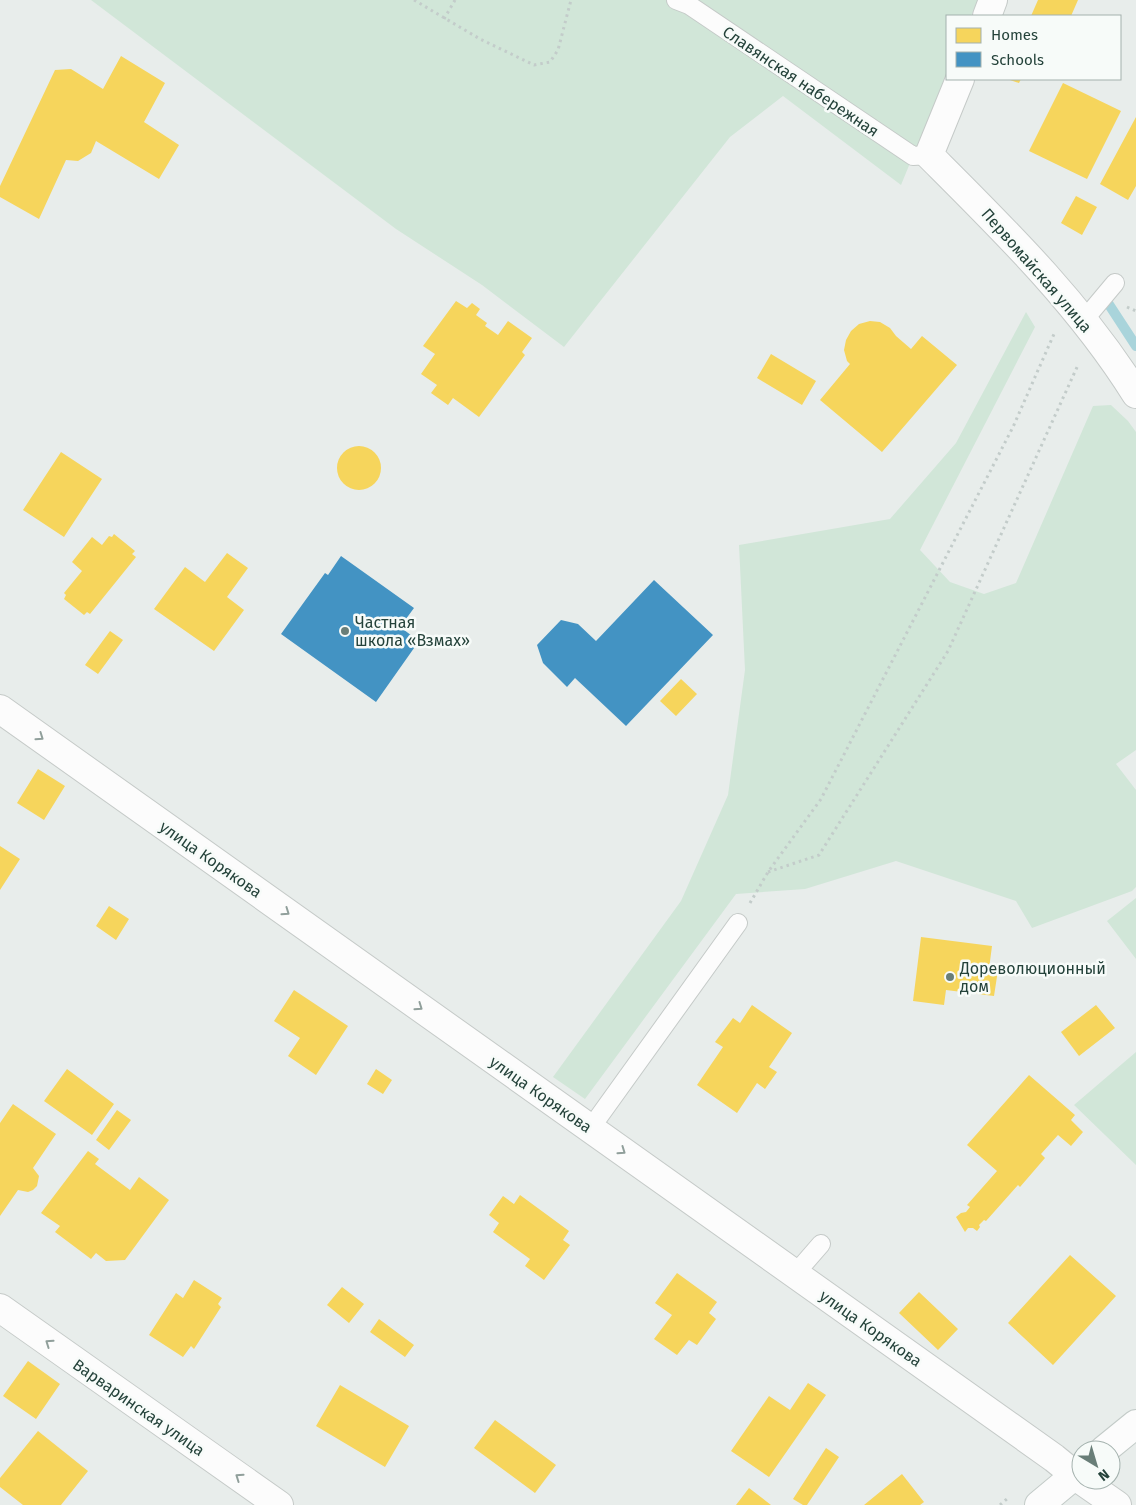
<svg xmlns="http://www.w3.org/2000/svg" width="1136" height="1505" viewBox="0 0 1136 1505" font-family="'Fira Sans',sans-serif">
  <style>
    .green { fill: #d1e6d8 }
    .homes { fill: #f6d55c }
    .schools { fill: #4393c3 }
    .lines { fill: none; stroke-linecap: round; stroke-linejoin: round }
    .stream { stroke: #a9d4db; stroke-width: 10 }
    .lane-casing { stroke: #c5cac8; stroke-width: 20 }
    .street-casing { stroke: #c5cac8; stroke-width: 30 }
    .secondary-casing { stroke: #c3cbc8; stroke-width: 30 }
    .path { stroke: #c3ccca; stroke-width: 3; stroke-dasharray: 2.5 4; stroke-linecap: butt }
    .lane { stroke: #fcfcfc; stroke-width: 18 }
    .street { stroke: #fcfcfc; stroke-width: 28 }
    .secondary { stroke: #fcfcfc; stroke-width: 28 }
    .oneway { stroke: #909f9b }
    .poi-dot { fill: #697e78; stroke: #f7fbf9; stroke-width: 2 }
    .labels { text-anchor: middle; stroke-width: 5; stroke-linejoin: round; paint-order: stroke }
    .street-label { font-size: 16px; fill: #24423a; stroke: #f7fbf9 }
    .poi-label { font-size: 16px; fill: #24423a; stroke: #f7fbf9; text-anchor: start }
  </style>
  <rect width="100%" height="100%" fill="#e8edeb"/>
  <path class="green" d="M91 0H978L971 16H947V73L901 185 783 96 730 137 564 347 482 285 396 229Z
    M1026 312 1035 327 920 550 950 582 984 594 1016 583 1093 406 1111 405 1128 421 1136 432V750L1116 764 1136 790V887L1132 891 1032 928 1016 901 896 861 805 889 736 894 585 1099 553 1077 681 901 728 795 745 670 739 545 890 519 956 443Z
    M1136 898V959L1107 921Z
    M1136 1052V1165L1074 1105Z"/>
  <path class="homes" d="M1038 0H1078L1071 16H1031Z
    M121 56 165 83 144 122 179 145 159 179 96 141 91 153 78 161 66 160 39 219 0 197V186L55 70 71 69 103 89Z
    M1007 79H1021L1019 83Z
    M1063 83 1121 111 1087 179 1029 151Z
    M1136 117V186L1128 200 1100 184Z
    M1076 196 1097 207 1082 235 1061 223Z
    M456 301 467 308 472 303 480 309 476 315 487 323 485 326 498 335 508 321 532 338 522 352 525 355 479 417 453 398 448 405 431 393 437 385 421 374 435 354 423 346Z
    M870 321 880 322 890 328 896 336 911 349 922 336 957 365 882 452 820 400 850 364 847 361 844 350 846 340 851 331 859 324Z
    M771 354 816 381 802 405 757 378Z
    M337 468a22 22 0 1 1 44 0a22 22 0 1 1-44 0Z
    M61 452 102 479 64 537 23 510Z
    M114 534 135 551 132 554 136 557 90 614 87 612 84 615 64 599 66 595 64 593 82 571 72 562 92 537 102 545 109 536 112 537Z
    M227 553 248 568 227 597 244 610 214 651 154 609 185 567 205 582Z
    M110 631 123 640 98 674 85 665Z
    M681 679 697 694 676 716 660 701Z
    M38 769 65 786 44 820 17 803Z
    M0 846 20 859 0 890Z
    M109 906 129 919 116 940 96 926Z
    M921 937 992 946 989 969 998 970 994 996 946 990 944 1005 913 1001Z
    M294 990 348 1026 316 1075 288 1056 300 1038 274 1021Z
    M752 1005 792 1033 769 1067 777 1072 765 1089 757 1083 737 1113 697 1085 723 1047 715 1042 733 1018 740 1023Z
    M1096 1005 1115 1028 1079 1056 1061 1032Z
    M67 1069 114 1104 92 1135 44 1101Z
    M376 1069 392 1080 383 1094 367 1084Z
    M1029 1075 1075 1115 1071 1120 1083 1132 1071 1146 1058 1135 1041 1154 1045 1158 1020 1187 1018 1185 986 1221 984 1220 979 1225 980 1227 977 1231 973 1228H968L965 1232 956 1217 961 1213 966 1212 970 1207 967 1205 997 1171 967 1145Z
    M13 1104 56 1134 33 1168 39 1176 37 1186 33 1190 28 1192 18 1190 0 1216V1123Z
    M117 1110 131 1120 109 1150 96 1140Z
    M88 1151 99 1159 95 1164 130 1190 139 1177 169 1200 125 1260 106 1261 96 1253 91 1259 55 1232 60 1226 41 1213Z
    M520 1195 569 1231 563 1240 570 1245 544 1280 525 1266 530 1259 493 1232 499 1223 489 1215 503 1196 514 1204Z
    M1070 1255 1116 1296 1053 1365 1008 1323Z
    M677 1273 717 1302 709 1313 716 1319 697 1345 689 1340 677 1355 654 1339 672 1315 655 1303Z
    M194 1280 222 1298 218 1304 221 1307 194 1349 191 1346 183 1357 149 1335 176 1293 183 1298Z
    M342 1287 364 1304 349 1323 327 1305Z
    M919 1292 958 1329 938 1350 899 1313Z
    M379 1319 414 1345 405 1357 370 1332Z
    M28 1361 60 1384 36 1419 3 1396Z
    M808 1383 826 1395 769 1477 731 1451 769 1396 790 1410Z
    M340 1385 409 1426 385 1467 316 1426Z
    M495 1420 556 1465 535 1493 474 1448Z
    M38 1431 88 1471 61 1505H23L0 1487V1478Z
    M826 1448 839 1457 807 1505H803L793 1499Z
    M902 1474 924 1502 920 1505H864Z
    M749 1488 771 1505H736Z"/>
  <path class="schools" d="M341 556 414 608 400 627 419 641 376 702 281 634 325 573 328 575Z
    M654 580 713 635 626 726 575 678 567 687 543 663 537 645 561 620 578 624 596 641Z"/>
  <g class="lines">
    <path class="stream" d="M1108 303 1136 346"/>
    <g class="lane-casing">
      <path id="lane" d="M676 0 689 5 913 156 929 155
        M1084 320 1115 283
        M590 1129 738 923
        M795 1274 821 1244"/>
    </g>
    <g class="street-casing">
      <path id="street" d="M987 16 993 0
        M960 79 929 155C1004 230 1079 303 1136 394
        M0 709 1054 1458 1081 1480
        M0 1308 279 1505
        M1081 1480 1117 1505"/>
    </g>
    <g class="secondary-casing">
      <path id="secondary" d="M1104 1450 1136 1424
        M1039 1505 1081 1470"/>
    </g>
    <path class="path" d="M414 0 480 39 534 65 550 62 558 50 571 0
      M444 19 455 0
      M1127 307 1136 311
      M768 872 819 855 948 651 1078 365
      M750 903 768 872 821 799 1013 427 1054 334
      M1000 1505 1008 1498"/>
    <use href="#lane" class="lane"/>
    <use href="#street" class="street"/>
    <use href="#secondary" class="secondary"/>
  </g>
  <defs><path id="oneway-chevron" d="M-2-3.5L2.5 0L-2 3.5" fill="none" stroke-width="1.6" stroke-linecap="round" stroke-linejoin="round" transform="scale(1.25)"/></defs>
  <g class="oneway">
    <use href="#oneway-chevron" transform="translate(40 737) rotate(35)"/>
    <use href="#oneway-chevron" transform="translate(286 912) rotate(35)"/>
    <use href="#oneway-chevron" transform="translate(419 1007) rotate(35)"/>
    <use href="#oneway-chevron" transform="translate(622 1151) rotate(35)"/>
    <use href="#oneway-chevron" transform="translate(49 1343) rotate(-145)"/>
    <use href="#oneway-chevron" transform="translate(239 1477) rotate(-145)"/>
  </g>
  <g class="poi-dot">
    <circle cx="345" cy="631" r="5"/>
    <circle cx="950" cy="977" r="5"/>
  </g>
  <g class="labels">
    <g class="street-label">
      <text transform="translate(801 81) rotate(34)" y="6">Славянская набережная</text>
      <text transform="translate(1037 270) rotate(49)" y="6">Первомайская улица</text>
      <text transform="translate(211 859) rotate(35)" y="6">улица Корякова</text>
      <text transform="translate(541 1094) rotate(35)" y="6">улица Корякова</text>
      <text transform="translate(871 1328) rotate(35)" y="6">улица Корякова</text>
      <text transform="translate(139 1407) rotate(35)" y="6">Варваринская улица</text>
    </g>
    <g class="poi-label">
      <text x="355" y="628">Частная<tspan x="355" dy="18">школа «Взмах»</tspan></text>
      <text x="960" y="974">Дореволюционный<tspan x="960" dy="18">дом</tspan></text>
    </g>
  </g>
  <rect x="946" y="15" width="175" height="65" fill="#f7fbf9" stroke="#a3b1ad"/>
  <rect x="956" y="28" width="25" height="15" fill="#f6d55c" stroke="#a3b1ad"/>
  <text x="991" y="40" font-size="15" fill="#24423a">Homes</text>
  <rect x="956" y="52" width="25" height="15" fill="#4393c3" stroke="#a3b1ad"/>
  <text x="991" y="65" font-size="15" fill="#24423a">Schools</text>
  <g transform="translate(1096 1465) rotate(142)"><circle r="24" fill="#f7fbf9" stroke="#a3b1ad"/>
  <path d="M0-4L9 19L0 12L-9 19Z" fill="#697e78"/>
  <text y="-8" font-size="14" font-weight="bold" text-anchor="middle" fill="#24423a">N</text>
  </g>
</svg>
